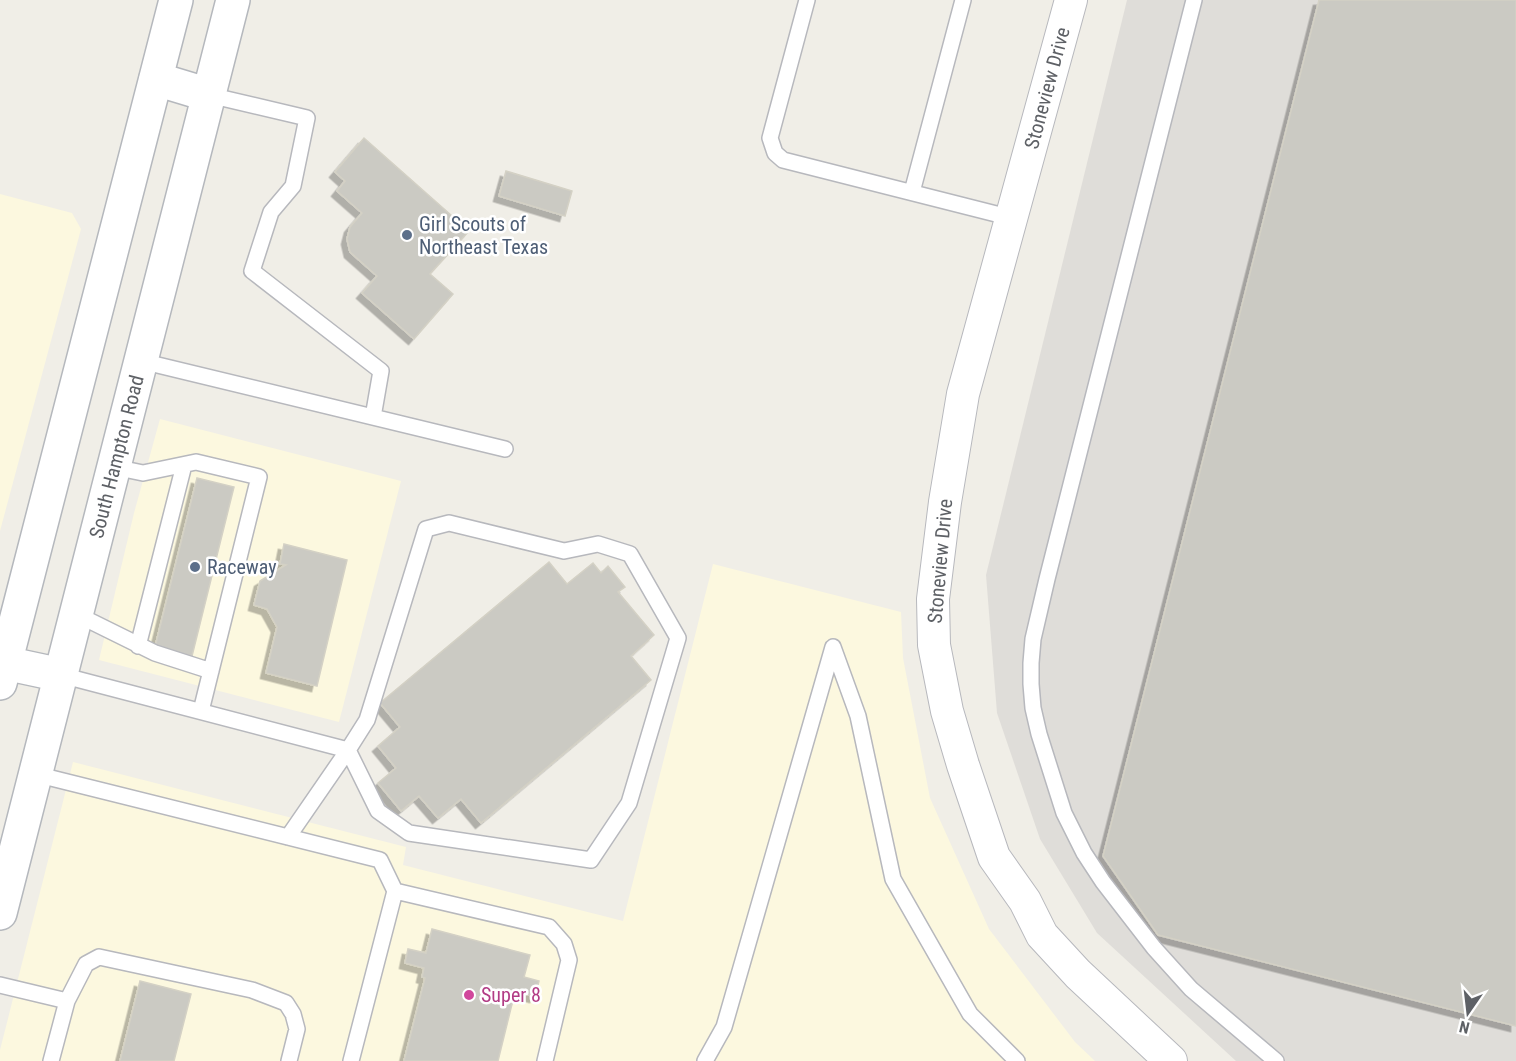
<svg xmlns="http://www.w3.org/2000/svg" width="1516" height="1061" viewBox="0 0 1516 1061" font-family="'Roboto Condensed',sans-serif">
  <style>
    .commercial { fill: #fcf8df }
    .industrial { fill: #dfddd9 }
    .building { fill: #cbcac3; stroke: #d4d1c5; stroke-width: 1.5; filter: url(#shadow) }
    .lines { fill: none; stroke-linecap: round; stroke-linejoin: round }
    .lane-casing { stroke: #b7b8bd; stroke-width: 18 }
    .street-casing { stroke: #b7b8bd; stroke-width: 34 }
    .secondary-casing { stroke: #b5b8bd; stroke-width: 36 }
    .lane { stroke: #fff; stroke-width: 15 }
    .street { stroke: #fff; stroke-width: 32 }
    .secondary { stroke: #fff; stroke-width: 33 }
    .service-dot { fill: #5c6f8a; stroke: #fff; stroke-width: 2 }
    .hotel-dot { fill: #d1479c; stroke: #fff; stroke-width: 2 }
    .labels { text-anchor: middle; stroke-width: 5; stroke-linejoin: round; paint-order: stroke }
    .street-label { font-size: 20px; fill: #5e6166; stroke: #fff }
    .service-label { font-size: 20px; fill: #4e5e75; stroke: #fff; text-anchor: start }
    .hotel-label { font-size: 20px; fill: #b23c85; stroke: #fff; text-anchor: start }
  </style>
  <defs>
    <filter id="shadow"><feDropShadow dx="-5.5" dy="5.5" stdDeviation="0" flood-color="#0004"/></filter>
  </defs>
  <rect width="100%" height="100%" fill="#f0eee7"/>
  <path class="commercial" d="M0 194 72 213 81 229 0 531Z
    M160 419 401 481 339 722 99 660 134 513Z
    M713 564 901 612 903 658 930 798 989 929 1075 1042 1095 1061H0V1050L73 762 406 847 403 865 623 921Z"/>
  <path class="industrial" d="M1127 0H1516V1061H1236L1097 933 1040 839 997 713 986 575Z"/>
  <path class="building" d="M1319 0H1516V1026L1158 935 1103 856Z
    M364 138 469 231 430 274 453 294 414 339 362 293 377 276 350 252 347 239 350 227 362 213 337 191 345 181 335 172Z
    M506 171 572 191 565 216 499 196Z
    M197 478 234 487 192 656 155 647Z
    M284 544 347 560 317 686 266 673 277 627 267 609 254 605 260 581 286 565 280 564Z
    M549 562 567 584 593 563 601 573 608 566 625 587 618 592 654 635 631 656 651 680 481 823 461 799 438 818 419 796 401 811 378 783 396 768 378 746 400 727 380 703Z
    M432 929 530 955 524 977 539 981 535 997 519 992 516 1001 513 1000 498 1061H404L425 978 422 977 424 968 405 963 408 949 426 953Z
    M140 981 191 994 174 1061H120Z"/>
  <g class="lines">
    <g class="lane-casing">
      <path id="lane" d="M807 0 770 138 775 153 783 160 1012 218
        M1194 0 1047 579 1033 639 1031 663V684L1033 708 1039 734 1064 813 1084 853 1103 882 1154 948 1191 989 1276 1061
        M209 95 307 118 293 186 271 212 252 271 381 371 373 417
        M912 192 963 0
        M141 361 505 449
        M114 467 143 473 196 462 259 477 201 711
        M449 523 564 551 598 544 630 554 678 638 629 803 591 860 409 833 378 811 348 750 367 720 426 529Z
        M76 614 155 653 211 671
        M138 646 184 465
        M61 675 348 750 288 837
        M35 774 380 860 395 891 351 1061
        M395 891 549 927 564 944 569 960 545 1061
        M0 985 67 1001 51 1061
        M67 1001 86 964 99 957 252 990 286 1003 293 1014 297 1029 289 1061
        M705 1061 724 1027 833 647 858 716 893 879 970 1014 1017 1061"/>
    </g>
    <g class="street-casing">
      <path id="street" d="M1071 0 963 394 945 502 933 599 934 645 947 711 963 765 994 857 1025 901 1042 935 1078 974 1171 1061"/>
    </g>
    <g class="secondary-casing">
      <g id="secondary">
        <path d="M156 79 209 95"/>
        <path d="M5 663 61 675"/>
        <path d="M0 683 176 0"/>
        <path id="s1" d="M0 913 233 0"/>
      </g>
    </g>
    <use href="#lane" class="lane"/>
    <use href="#street" class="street"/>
    <use href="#secondary" class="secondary"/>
  </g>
  <g class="service-dot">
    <circle cx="407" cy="235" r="6"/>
    <circle cx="195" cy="567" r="6"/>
  </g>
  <circle class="hotel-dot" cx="469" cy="995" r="6"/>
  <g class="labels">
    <g class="street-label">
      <text transform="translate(1047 88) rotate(-75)" y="7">Stoneview Drive</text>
      <text dy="7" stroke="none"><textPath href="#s1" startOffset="471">South Hampton Road</textPath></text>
      <text transform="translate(940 561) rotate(-85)" y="7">Stoneview Drive</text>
    </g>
    <g class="service-label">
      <text x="419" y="231">Girl Scouts of<tspan x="419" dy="23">Northeast Texas</tspan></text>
      <text x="207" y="574">Raceway</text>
    </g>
    <g class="hotel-label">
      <text x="481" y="1002">Super 8</text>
    </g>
  </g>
  <g transform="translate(1468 1013) rotate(194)" stroke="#ffffff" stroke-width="4.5" paint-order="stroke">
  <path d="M0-4.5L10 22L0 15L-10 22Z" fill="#5e6166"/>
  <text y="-9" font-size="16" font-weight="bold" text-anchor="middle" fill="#5e6166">N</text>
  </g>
</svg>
